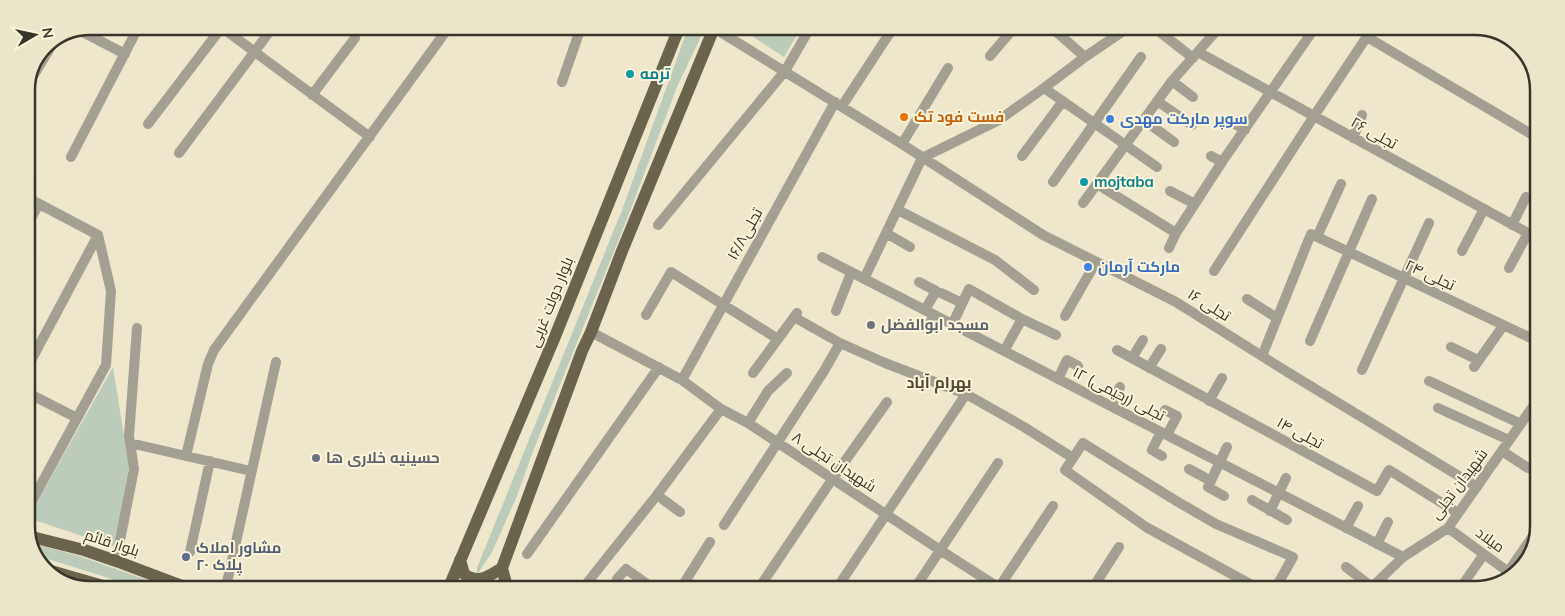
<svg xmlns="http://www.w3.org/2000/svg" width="1565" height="616" viewBox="0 0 1565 616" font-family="Mulish,Cairo,sans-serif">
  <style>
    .green { fill: #bdccba }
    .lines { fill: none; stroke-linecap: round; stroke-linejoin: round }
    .minor { stroke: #a39f92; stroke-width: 10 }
    .major { stroke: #6b644d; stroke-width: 12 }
    .culture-dot { fill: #0f9aa8; stroke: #fbf4d8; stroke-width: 2 }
    .food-dot { fill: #e8710a; stroke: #fbf4d8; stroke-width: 2 }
    .shop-dot { fill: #3f7fe0; stroke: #fbf4d8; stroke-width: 2 }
    .worship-dot { fill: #6b7280; stroke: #fbf4d8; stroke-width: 2 }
    .service-dot { fill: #5c6f8a; stroke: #fbf4d8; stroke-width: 2 }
    .labels { text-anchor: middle; stroke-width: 4; stroke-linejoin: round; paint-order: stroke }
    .culture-label { font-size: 15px; font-weight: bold; fill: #0d838f; stroke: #fbf4d8; text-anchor: start }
    .food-label { font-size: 15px; font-weight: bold; fill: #c56008; stroke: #fbf4d8; text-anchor: start }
    .shop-label { font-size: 15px; font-weight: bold; fill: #366cbe; stroke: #fbf4d8; text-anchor: start }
    .street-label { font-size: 15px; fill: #373429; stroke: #fbf4d8 }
    .worship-label { font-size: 15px; font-weight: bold; fill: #5b616d; stroke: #fbf4d8; text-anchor: start }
    .service-label { font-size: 15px; font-weight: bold; fill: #4e5e75; stroke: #fbf4d8; text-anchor: start }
    .neighbourhood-label { font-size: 16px; font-weight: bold; fill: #4e4830; stroke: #fbf4d8 }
    .rim { fill: none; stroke: #373429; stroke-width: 2.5 }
  </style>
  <rect width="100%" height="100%" fill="#eee7cb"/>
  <path class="green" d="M688 28H705L677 87 627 219 532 454 517 496 492 552 477 575V568L622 210Z
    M739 28H801L784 57Z
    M113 367 129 467 115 547 28 518Z
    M31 543 76 555 167 587 134 586 35 555Z"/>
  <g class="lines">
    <path class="minor" d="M221 27 370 137
      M659 28 677 34
      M714 28 902 144 1043 235 1176 302 1289 373 1477 487
      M935 29V28
      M1053 29 1085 57
      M1156 29 1193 58
      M79 30 125 54
      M1367 37 1538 138
      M1198 52 1314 116 1537 238
      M990 56 1013 29
      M1172 81 1193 97
      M562 82 581 27
      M26 88 55 40
      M1044 88 1157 167
      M312 95 355 38
      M1157 101 1192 125
      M842 106 893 28
      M1144 120 1174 142
      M1230 121 1245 130
      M148 124 222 27
      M1353 138 1362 115
      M902 144 948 68
      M179 153 273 27
      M1022 156 1063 101
      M1211 156 1222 162
      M71 157 139 26
      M922 158 999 120 1044 88 1085 57 1126 29
      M1053 182 1141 57
      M1097 184 1176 233
      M1170 191 1195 204
      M26 197 98 235
      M1083 203 1172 81 1218 29
      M898 210 995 260 1034 290
      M658 225 785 71 810 28
      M1512 225 1526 197
      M26 227 39 204
      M886 233 910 247
      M1317 237 1341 184
      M1169 248 1176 233 1222 162 1314 29
      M1462 251 1484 209
      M822 257 1403 557
      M1509 268 1528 233
      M1214 271 1314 116 1372 29
      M864 279 922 158
      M919 282 936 291 925 310
      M941 293 962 303
      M1247 299 1277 318
      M836 311 851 273
      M646 315 671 272 778 339
      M1065 316 1096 262
      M794 317 840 343 885 363 966 394 1024 427 1073 458
      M952 325 969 289 1022 319 1056 335
      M927 329 934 315
      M591 332 682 380 721 409 748 423 940 550 1001 589
      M1310 341 1372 199
      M1451 347 1478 360
      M1117 350 1377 491 1389 470 1458 513
      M1004 351 1022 319
      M1262 356 1311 234 1537 341
      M1132 358 1143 340
      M1474 367 1503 326
      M1149 368 1161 349
      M26 370 98 235
      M1362 370 1429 223
      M753 373 797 313
      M1058 379 1067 360 1078 366
      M682 380 835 102
      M1429 381 1521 424
      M26 392 77 418
      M1209 401 1222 378
      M1111 406 1120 387
      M1438 408 1509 440
      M1165 410 1177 416 1167 435
      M1527 415 1536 421
      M748 423 768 391 787 373
      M1161 432 1152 450 1162 456
      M130 443 251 471
      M1502 451 1528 468
      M186 456 208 364 214 350 449 27
      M1189 469 1211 481
      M657 495 680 512
      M1224 496 1208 487 1227 447
      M1252 500 1287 520
      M1270 511 1286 478
      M26 512 106 365 111 291 98 235
      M724 525 824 371 840 343
      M1346 528 1358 506
      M1448 528 1514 576
      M1377 544 1388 522
      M190 552 210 461
      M527 554 659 367
      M116 561 134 469 129 436 137 328
      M1346 567 1372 587
      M1508 572 1535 533
      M617 579 626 569 653 588
      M226 587 276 362
      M583 588 657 495 721 409
      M681 588 710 542
      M759 588 833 478 887 402
      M837 588 966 394
      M915 588 998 463
      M998 589 1053 506
      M1092 589 1119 547
      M1259 589 1146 527 1065 470 1083 443 1173 499 1216 524 1293 557 1275 589
      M1370 589 1403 557 1448 528 1536 402
      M1459 590 1484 554"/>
    <path class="major" d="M28 536 84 550 116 561 185 587
      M460 560 464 574C478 585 489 576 502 568
      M44 569 103 586
      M449 587 554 339 679 28
      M507 587 502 568 582 351 591 332 622 251 714 28"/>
  </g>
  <g class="culture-dot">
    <circle cx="630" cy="74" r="5"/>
    <circle cx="1084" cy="182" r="5"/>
  </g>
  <circle class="food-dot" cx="904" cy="117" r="5"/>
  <g class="shop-dot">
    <circle cx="1110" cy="119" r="5"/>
    <circle cx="1088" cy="267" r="5"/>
  </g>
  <g class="worship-dot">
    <circle cx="871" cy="325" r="5"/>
    <circle cx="316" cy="458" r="5"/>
  </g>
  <circle class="service-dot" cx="186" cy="557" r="5"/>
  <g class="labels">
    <g class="culture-label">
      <text x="640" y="79">ترمه</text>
      <text x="1094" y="187">mojtaba</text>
    </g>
    <g class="food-label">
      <text x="914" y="122">فست فود تک</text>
    </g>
    <g class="shop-label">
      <text x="1120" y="124">سوپر مارکت مهدی</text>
      <text x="1098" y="272">مارکت آرمان</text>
    </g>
    <g class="street-label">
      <text transform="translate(1374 133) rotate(29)" y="5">۲۶ تجلی</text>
      <text transform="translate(745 234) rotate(-61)" y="5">تجلی۱۶/۸</text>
      <text transform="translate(1430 275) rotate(25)" y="5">۲۴ تجلی</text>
      <text transform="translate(551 302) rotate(-68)" y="5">بلوار دولت غربی</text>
      <text transform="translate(1209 305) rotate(32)" y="5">۱۶ تجلی</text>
      <text transform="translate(1119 394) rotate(27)" y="5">۱۲ تجلی (رحیمی)</text>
      <text transform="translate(1300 433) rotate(28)" y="5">تجلی ۱۴</text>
      <text transform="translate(834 462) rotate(33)" y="5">شهیدان تجلی ۸</text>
      <text transform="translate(1459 484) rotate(-53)" y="5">شهیدان تجلی</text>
      <text transform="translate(1490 540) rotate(36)" y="5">میلاد</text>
      <text transform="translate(112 543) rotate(18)" y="5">بلوار قائم</text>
    </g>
    <g class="worship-label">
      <text x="881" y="330">مسجد ابوالفضل</text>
      <text x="326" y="463">حسینیه خلاری ها</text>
    </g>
    <g class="service-label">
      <text x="196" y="553">مشاور املاک<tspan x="196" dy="17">پلاک ۲۰</tspan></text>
    </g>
    <g class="neighbourhood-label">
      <text x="939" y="388">بهرام آباد</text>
    </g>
  </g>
  <path d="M0 0H1565V616H0ZM90 35H1475A55 55 0 0 1 1530 90V526A55 55 0 0 1 1475 581H90A55 55 0 0 1 35 526V90A55 55 0 0 1 90 35Z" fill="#ebe5ca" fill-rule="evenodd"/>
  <path class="rim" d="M90 35H1475A55 55 0 0 1 1530 90V526A55 55 0 0 1 1475 581H90A55 55 0 0 1 35 526V90A55 55 0 0 1 90 35Z"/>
  <g transform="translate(35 35) rotate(81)" stroke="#fbf4d8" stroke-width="4" paint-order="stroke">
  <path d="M0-4L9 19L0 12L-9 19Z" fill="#373429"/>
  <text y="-8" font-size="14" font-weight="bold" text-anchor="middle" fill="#373429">N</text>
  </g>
</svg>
